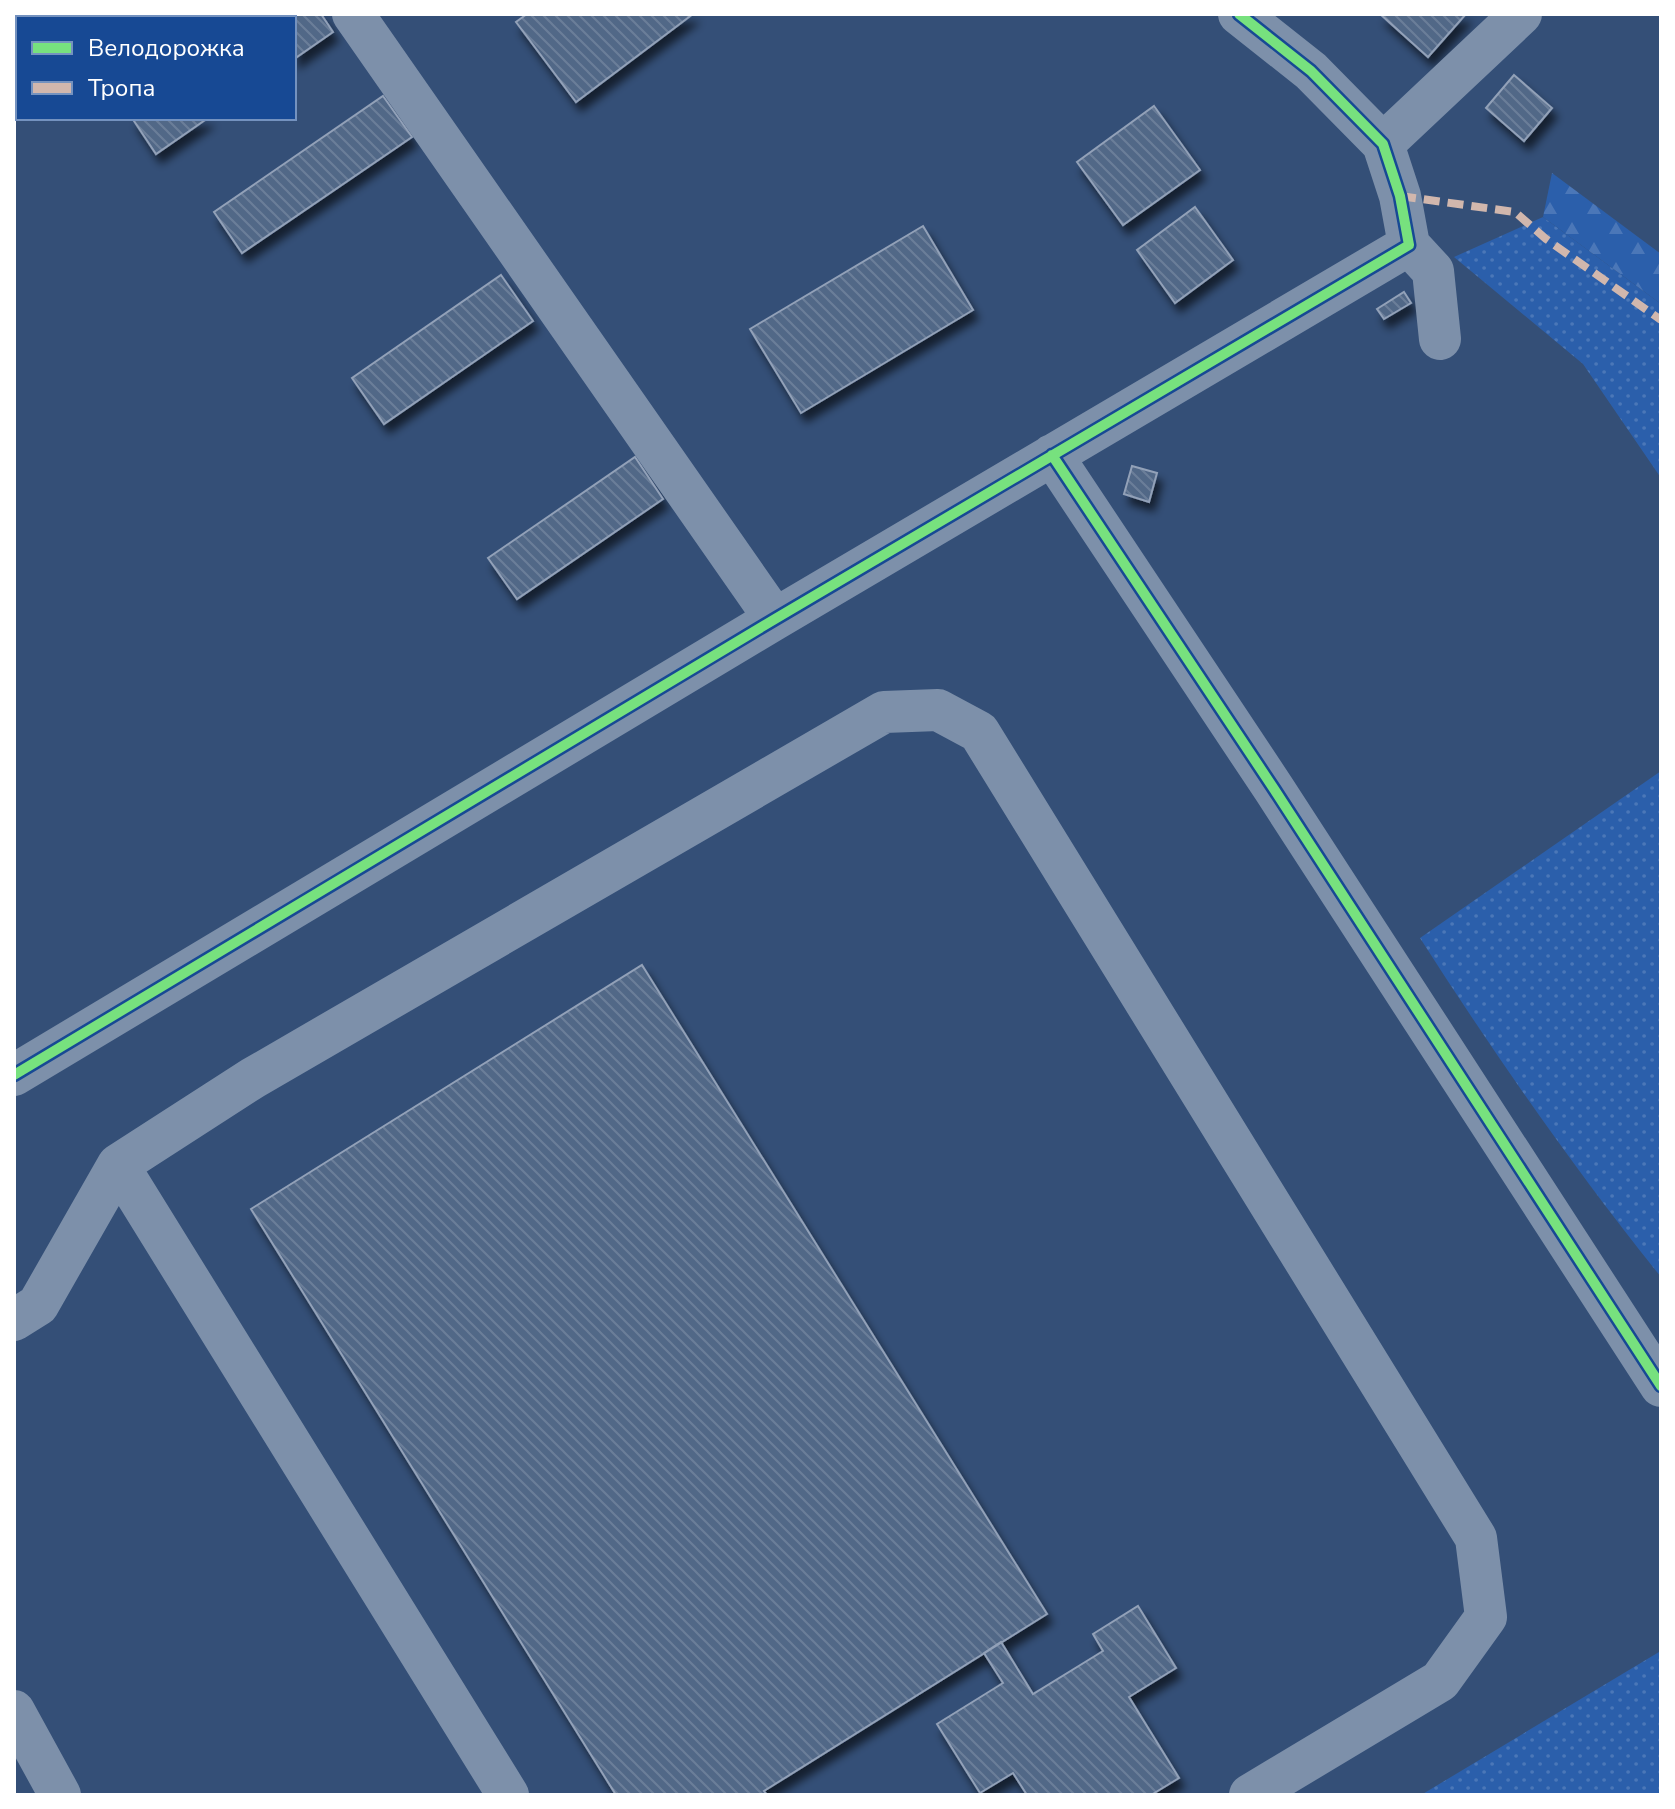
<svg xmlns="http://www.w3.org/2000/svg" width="1675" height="1809" viewBox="0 0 1675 1809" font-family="'Nunito Sans',sans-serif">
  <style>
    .grass { fill: url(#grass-dots) }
    .forest { fill: url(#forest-firs) }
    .building { fill: url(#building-back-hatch); stroke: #92a1b8; stroke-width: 2; filter: url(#shadow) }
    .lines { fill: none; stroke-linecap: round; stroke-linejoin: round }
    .minor { stroke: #7d90aa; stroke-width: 42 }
    .quiet { stroke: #d1b7ad; stroke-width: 8; stroke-dasharray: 16 8; stroke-linecap: butt }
    .cycleway-casing { stroke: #174994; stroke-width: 15 }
    .cycleway { stroke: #77e17e; stroke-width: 10 }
  </style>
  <defs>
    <pattern id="grass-dots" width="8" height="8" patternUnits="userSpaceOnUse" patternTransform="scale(2)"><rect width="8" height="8" fill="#2b5fab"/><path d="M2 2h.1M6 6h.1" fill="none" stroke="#4b77b8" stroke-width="1.8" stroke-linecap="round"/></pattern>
    <pattern id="forest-firs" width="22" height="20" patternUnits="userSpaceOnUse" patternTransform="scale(2)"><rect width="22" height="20" fill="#2b5fab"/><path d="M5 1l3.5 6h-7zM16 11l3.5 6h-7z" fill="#4b77b8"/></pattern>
    <pattern id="building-back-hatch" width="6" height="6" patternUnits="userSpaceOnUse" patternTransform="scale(2)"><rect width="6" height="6" fill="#516787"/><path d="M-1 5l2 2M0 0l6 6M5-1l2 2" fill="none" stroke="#6b7e99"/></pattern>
    <filter id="shadow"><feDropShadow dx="5" dy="9" stdDeviation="4" flood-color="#0009"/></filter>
  </defs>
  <rect width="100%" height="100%" fill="#344f77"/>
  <path class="grass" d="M1543 217 1661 304V478L1583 364 1454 257Z
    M1661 771V1277C1574 1169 1495 1055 1420 938Z
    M1659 1652 1661 1656V1795H1421Z"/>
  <path class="forest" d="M1552 173 1661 254V304L1543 217Z"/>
  <path class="building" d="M62 14H157L151 18H64Z
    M223 14H321L333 32 294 59V18H217Z
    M527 14H693L576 102 516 22Z
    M1380 14H1466L1428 57Z
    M1514 75 1552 108 1524 141 1486 108Z
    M383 96 412 137 242 253 214 212Z
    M1154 106 1200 170 1123 225 1077 162Z
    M132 118H208L156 154Z
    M1195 207 1233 260 1175 303 1137 250Z
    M923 226 973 310 801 413 750 329Z
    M501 275 533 321 384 424 352 378Z
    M1404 292 1411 303 1384 319 1377 309Z
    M635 457 663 499 517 599 488 558Z
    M1132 466 1157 473 1149 502 1124 494Z
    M642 965 1047 1614 764 1791 767 1795H616L251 1209Z
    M1138 1606 1176 1668 1129 1697 1179 1778 1151 1795H1027L1013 1773 980 1793 937 1724 1003 1683 984 1653 1001 1642 1033 1694 1103 1651 1093 1634Z"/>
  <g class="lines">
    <path class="minor" d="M353 14 775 619
      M1239 14 1311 71 1383 144 1400 196 1409 245
      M1383 144 1521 14
      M1409 245 1433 271 1440 339
      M1052 455 1274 789 1661 1386
      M14 1075 775 619 1409 245
      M118 1165 508 1795
      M14 1320 38 1305 118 1165 253 1078 884 712 938 710 979 732 1476 1538 1486 1617 1440 1681 1250 1795
      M14 1711 60 1795"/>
    <path class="quiet" d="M1400 196 1515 212 1546 239 1661 320"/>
    <g class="cycleway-casing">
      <path id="cycleway" d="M1052 455 1274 789 1661 1386
        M14 1075 775 619 1409 245 1400 196 1383 144 1311 71 1239 14"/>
    </g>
    <use href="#cycleway" class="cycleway"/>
  </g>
  <rect width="1675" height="1809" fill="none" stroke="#ffffff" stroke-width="32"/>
  <rect x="16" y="16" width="280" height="104" fill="#174994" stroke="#7492bf" stroke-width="2"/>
  <rect x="32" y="42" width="40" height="12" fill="#77e17e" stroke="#7492bf" stroke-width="2"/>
  <text x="88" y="56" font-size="24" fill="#ffffff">Велодорожка</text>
  <rect x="32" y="82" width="40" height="12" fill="#d1b7ad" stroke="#7492bf" stroke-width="2"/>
  <text x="88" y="96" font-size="24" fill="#ffffff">Тропа</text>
</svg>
